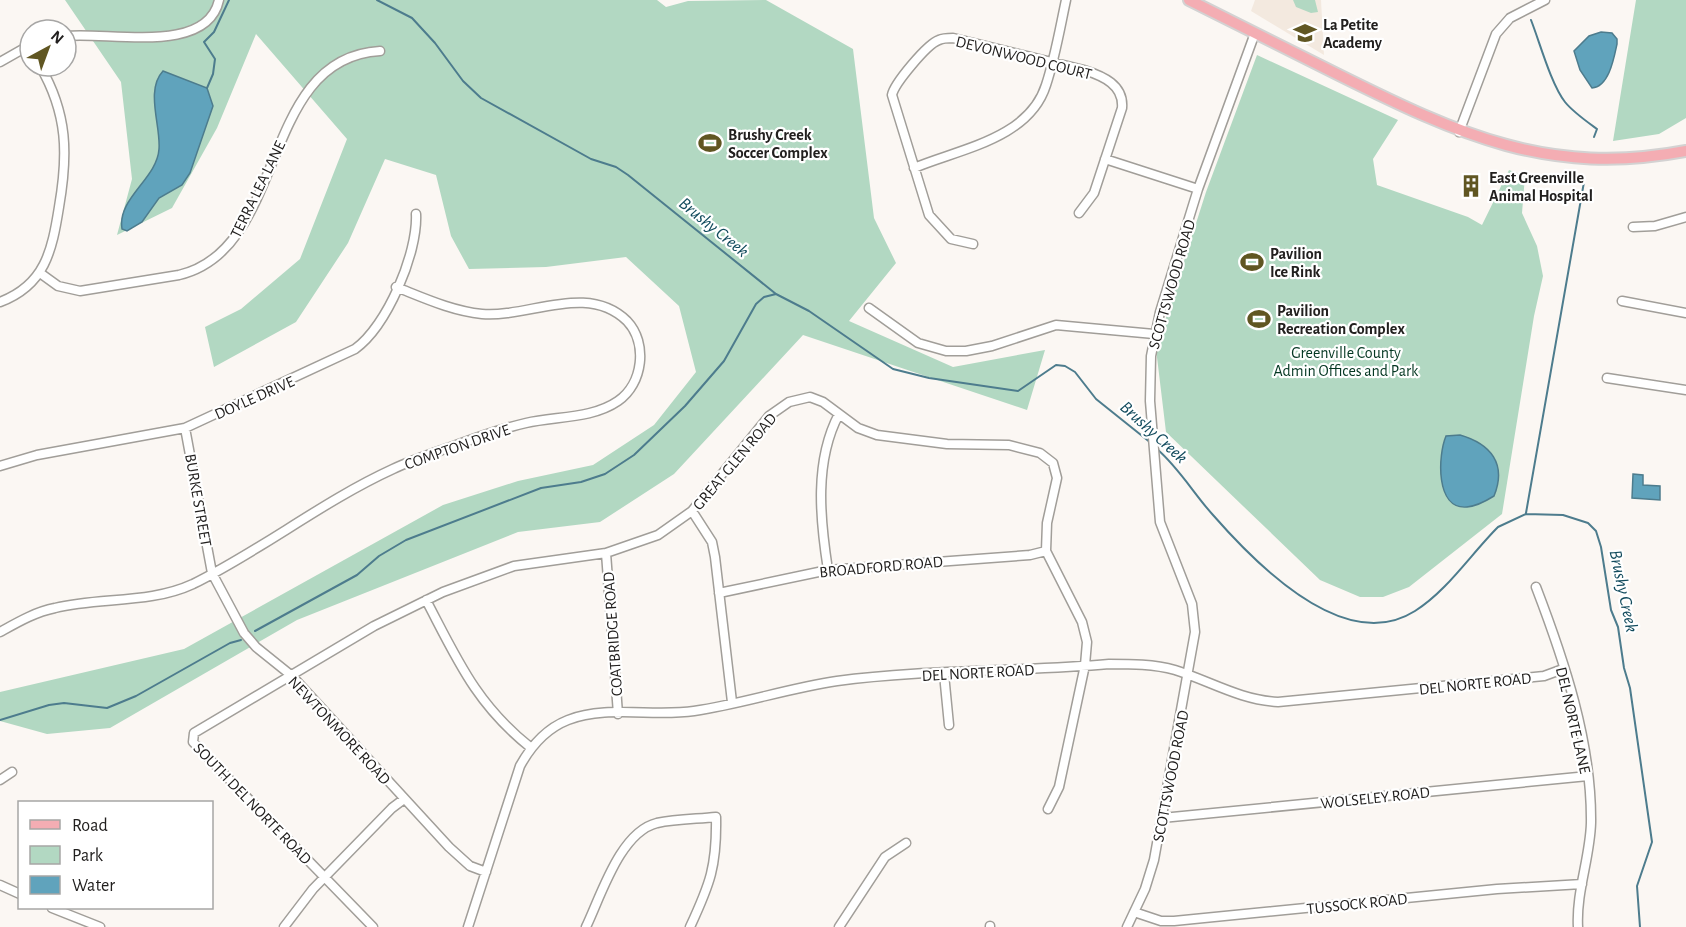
<svg xmlns="http://www.w3.org/2000/svg" width="1686" height="927" viewBox="0 0 1686 927" font-family="'Alegreya Sans',sans-serif">
  <style>
    .built { fill: #f3e9df }
    .green { fill: #b2d8c2 }
    .water { fill: #60a3bc; stroke: #4d7c8d; stroke-width: 1.5 }
    .lines { fill: none; stroke-linecap: round; stroke-linejoin: round }
    .stream { stroke: #4d7c8d; stroke-width: 2 }
    .minor-casing { stroke: #a19e99; stroke-width: 11 }
    .major-casing { stroke: #d3d2d2; stroke-width: 14 }
    .minor { stroke: #fff; stroke-width: 8 }
    .major { stroke: #f4adb3; stroke-width: 10 }
    .labels { text-anchor: middle; stroke-width: 4.5; stroke-linejoin: round; paint-order: stroke }
    .poi-label { font-size: 16px; font-weight: bold; fill: #22201f; stroke: #fff; text-anchor: start }
    .street-label { font-size: 16px; fill: #22201f; stroke: #fff }
    .park-label { font-size: 16px; fill: #043722; stroke: #fff }
    .water-label { font-size: 18px; font-style: italic; fill: #124b5d; stroke: #fff }
  </style>
  <rect width="100%" height="100%" fill="#fbf7f3"/>
  <path class="built" d="M1255 0H1321L1324 55 1251 11Z"/>
  <path class="green" d="M65 0H657L666 7 688 1 766 0 853 49 874 218 896 263 849 321 953 367 1045 350 1027 410 803 335 674 474 600 522 518 532 297 620 110 728 47 734 0 721V692L184 649 443 505 518 481 593 465 654 425 696 372 679 306 626 257 546 267 469 269 451 236 436 175 385 159 348 243 296 322 214 367 205 327 241 309 300 259 347 139 256 34 217 128 172 208 117 235 132 179 121 82Z
    M1293 0H1315L1318 12 1311 13 1296 7Z
    M1636 0H1686V118L1659 134 1613 141Z
    M1257 55 1398 120 1373 159 1377 185 1468 217 1482 225 1509 170 1525 176 1522 213 1537 246 1543 276 1534 316 1502 514 1409 587 1383 597H1360L1320 580 1166 432 1156 349 1206 192Z"/>
  <path class="water" d="M1601 32 1612 33 1617 39V44C1614 58 1609 87 1592 88L1580 70 1574 51 1589 36Z
    M163 71 207 88 213 106 190 173 182 185 159 198 142 222 127 231 122 229C117 198 157 179 159 149 161 126 145 90 163 71Z
    M1460 435C1491 444 1507 464 1494 496 1486 501 1477 506 1467 507 1435 510 1438 455 1446 436Z
    M1633 474 1643 475V485L1660 486V500L1632 498Z"/>
  <g class="lines">
    <path class="stream" d="M377 0 412 18 435 43 463 81 481 98 591 159 616 167 628 175 776 294 809 311 893 369 929 378 1018 391 1056 365 1065 366 1075 372 1096 399 1151 443
      M1531 20C1540 43 1551 84 1565 102 1573 112 1586 121 1597 129L1594 137
      M207 88 213 74 215 59 204 42 214 32 229 0
      M1157 449C1179 468 1194 494 1213 515 1255 563 1344 656 1415 611 1447 591 1471 554 1498 527L1526 514 1563 515 1588 523 1596 531 1601 547 1611 610 1618 627 1624 668 1630 688 1652 842 1637 886 1640 927
      M1526 513 1584 182
      M255 631 357 575 379 556 406 540 541 488 581 482 605 474 634 455 685 406 724 361 756 304 764 297 776 294
      M0 720 49 705 64 703 107 708 136 696 230 643 241 640"/>
    <g class="minor-casing">
      <path id="minor" d="M66 36C106 31 207 56 219 0
        M0 62 30 45
        M1459 132 1496 34 1510 18 1545 0
        M1105 159 1198 189
        M914 168C959 149 1029 139 1046 85 1055 58 1060 28 1066 0
        M1633 227 1655 226 1686 217
        M973 244 951 239 929 215 892 95C894 84 927 44 939 40 943 38 948 38 953 38L1084 70C1103 76 1124 85 1122 108L1094 193 1079 213
        M40 273 58 286 80 291 179 275C289 249 258 58 380 51
        M1622 301 1686 313
        M0 302C45 285 52 251 59 207 68 155 68 114 40 66
        M869 308 918 343 946 351H966L992 346 1056 325 1154 334
        M1607 378 1686 390
        M185 428 212 573 244 633 256 647 292 676 449 847 470 866 486 872
        M0 466 37 455 185 428 355 349C387 326 418 253 416 214
        M692 511 712 542 715 557 732 702
        M606 553 618 714
        M828 570C820 519 814 461 839 414
        M1536 587C1564 660 1592 743 1591 823 1590 858 1576 892 1578 927
        M719 593 828 570 1030 555 1046 551
        M426 600C457 659 476 704 530 747
        M0 632C18 622 35 612 55 608 100 597 150 604 193 584 262 550 323 501 393 469 414 459 437 452 459 444 481 436 503 428 526 423 556 416 592 419 618 401 643 384 648 343 627 321 587 282 529 318 482 314 452 311 424 298 396 287
        M944 674 949 725
        M0 780 12 772
        M1162 818 1588 776
        M0 885 20 894
        M52 908 100 927
        M1134 912 1161 921H1174L1497 889 1582 884
        M284 927 313 889 392 808 404 799
        M373 927 193 742 194 733 374 626 443 592 514 566 606 553 658 535 692 511 769 416 789 402 810 397 823 402 858 428 877 435 947 444 1009 445 1040 453 1053 463 1057 478 1047 523 1046 551 1082 622 1087 642 1085 665 1059 787 1048 809
        M468 927 520 766C531 746 545 729 568 720 606 705 654 717 694 711 742 704 789 688 837 681 925 669 1020 672 1109 664 1131 664 1154 664 1175 670 1210 681 1240 700 1278 702L1544 676 1563 669
        M586 927C601 896 620 832 657 823 676 819 697 819 716 817 717 866 710 884 690 927
        M839 927 885 857 906 843
        M990 927V926
        M1127 927 1145 889 1154 860 1195 632 1192 604 1160 522 1150 401 1151 356 1160 312 1198 189 1255 33"/>
    </g>
    <g class="major-casing">
      <path id="major" d="M1189 0C1239 25 1289 50 1339 75 1458 134 1549 177 1686 151"/>
    </g>
    <use href="#minor" class="minor"/>
    <use href="#major" class="major"/>
  </g>
  <defs>
    <g id="school-bare" transform="scale(1.8)"><path d="M0-5L7-2L0 1L-7-2ZM-4 1L0 2.5L4 1V4Q0 6-4 4Z" fill="#605622" stroke="#fff" stroke-width="2.5" paint-order="stroke"/></g>
    <g id="stadium-bare" transform="scale(1.8)"><path d="M0-5a6.5 5 0 1 0 0 10a6.5 5 0 1 0 0-10ZM-3.5-1.8h7v3.6h-7Z" fill="#605622" stroke="#fff" stroke-width="2.5" paint-order="stroke"/></g>
    <g id="building-bare" transform="scale(1.8)"><path d="M-4-6H4V6H1V3H-1V6H-4ZM-2.5-4.3h1.7v1.8h-1.7ZM.8-4.3h1.7v1.8H.8ZM-2.5-1h1.7V.8h-1.7ZM.8-1h1.7V.8H.8Z" fill="#605622" stroke="#fff" stroke-width="2.5" paint-order="stroke"/></g>
  </defs>
  <g fill-rule="evenodd">
    <use href="#school-bare" x="1305" y="33"/>
    <use href="#stadium-bare" x="710" y="143"/>
    <use href="#building-bare" x="1471" y="186"/>
    <use href="#stadium-bare" x="1252" y="262"/>
    <use href="#stadium-bare" x="1259" y="319"/>
  </g>
  <g class="labels">
    <g class="poi-label">
      <text x="1323" y="30">La Petite<tspan x="1323" dy="18">Academy</tspan></text>
      <text x="728" y="140">Brushy Creek<tspan x="728" dy="18">Soccer Complex</tspan></text>
      <text x="1489" y="183">East Greenville<tspan x="1489" dy="18">Animal Hospital</tspan></text>
      <text x="1270" y="259">Pavilion<tspan x="1270" dy="18">Ice Rink</tspan></text>
      <text x="1277" y="316">Pavilion<tspan x="1277" dy="18">Recreation Complex</tspan></text>
    </g>
    <g class="street-label">
      <text transform="translate(1024 57) rotate(14)" y="6">DEVONWOOD COURT</text>
      <text transform="translate(257 189) rotate(-64)" y="6">TERRA LEA LANE</text>
      <text transform="translate(1171 284) rotate(-74)" y="6">SCOTTSWOOD ROAD</text>
      <text transform="translate(254 397) rotate(-24)" y="6">DOYLE DRIVE</text>
      <text transform="translate(457 446) rotate(-19)" y="6">COMPTON DRIVE</text>
      <text transform="translate(734 461) rotate(-50)" y="6">GREAT GLEN ROAD</text>
      <text transform="translate(199 500) rotate(80)" y="6">BURKE STREET</text>
      <text transform="translate(881 566) rotate(-5)" y="6">BROADFORD ROAD</text>
      <text transform="translate(612 634) rotate(-94)" y="6">COATBRIDGE ROAD</text>
      <text transform="translate(978 672) rotate(-3)" y="6">DEL NORTE ROAD</text>
      <text transform="translate(1475 683) rotate(-6)" y="6">DEL NORTE ROAD</text>
      <text transform="translate(1574 720) rotate(77)" y="6">DEL NORTE LANE</text>
      <text transform="translate(340 730) rotate(47)" y="6">NEWTONMORE ROAD</text>
      <text transform="translate(1170 776) rotate(-79)" y="6">SCOTTSWOOD ROAD</text>
      <text transform="translate(1375 797) rotate(-6)" y="6">WOLSELEY ROAD</text>
      <text transform="translate(253 803) rotate(46)" y="6">SOUTH DEL NORTE ROAD</text>
      <text transform="translate(1357 903) rotate(-6)" y="6">TUSSOCK ROAD</text>
    </g>
    <g class="park-label">
      <text x="1346" y="358">Greenville County<tspan x="1346" dy="18">Admin Offices and Park</tspan></text>
    </g>
    <g class="water-label">
      <text transform="translate(714 227) rotate(39)" y="6">Brushy Creek</text>
      <text transform="translate(1154 432) rotate(42)" y="6">Brushy Creek</text>
      <text transform="translate(1624 591) rotate(78)" y="6">Brushy Creek</text>
    </g>
  </g>
  <rect x="18" y="801" width="195" height="108" fill="#ffffff" stroke="#a7a6a5" stroke-width="1.5"/>
  <rect x="30" y="820" width="30" height="9" fill="#f4adb3" stroke="#a7a6a5" stroke-width="1.5"/>
  <text x="72" y="831" font-size="18" fill="#22201f">Road</text>
  <rect x="30" y="846" width="30" height="18" fill="#b2d8c2" stroke="#a7a6a5" stroke-width="1.5"/>
  <text x="72" y="861" font-size="18" fill="#22201f">Park</text>
  <rect x="30" y="876" width="30" height="18" fill="#60a3bc" stroke="#a7a6a5" stroke-width="1.5"/>
  <text x="72" y="891" font-size="18" fill="#22201f">Water</text>
  <g transform="translate(48 48) rotate(41)"><circle r="28" fill="#ffffff" stroke="#a7a6a5" stroke-width="1.5"/>
  <path d="M0-4.5L10 22L0 15L-10 22Z" fill="#605622"/>
  <text y="-9" font-size="16" font-weight="bold" text-anchor="middle" fill="#22201f">N</text>
  </g>
</svg>
